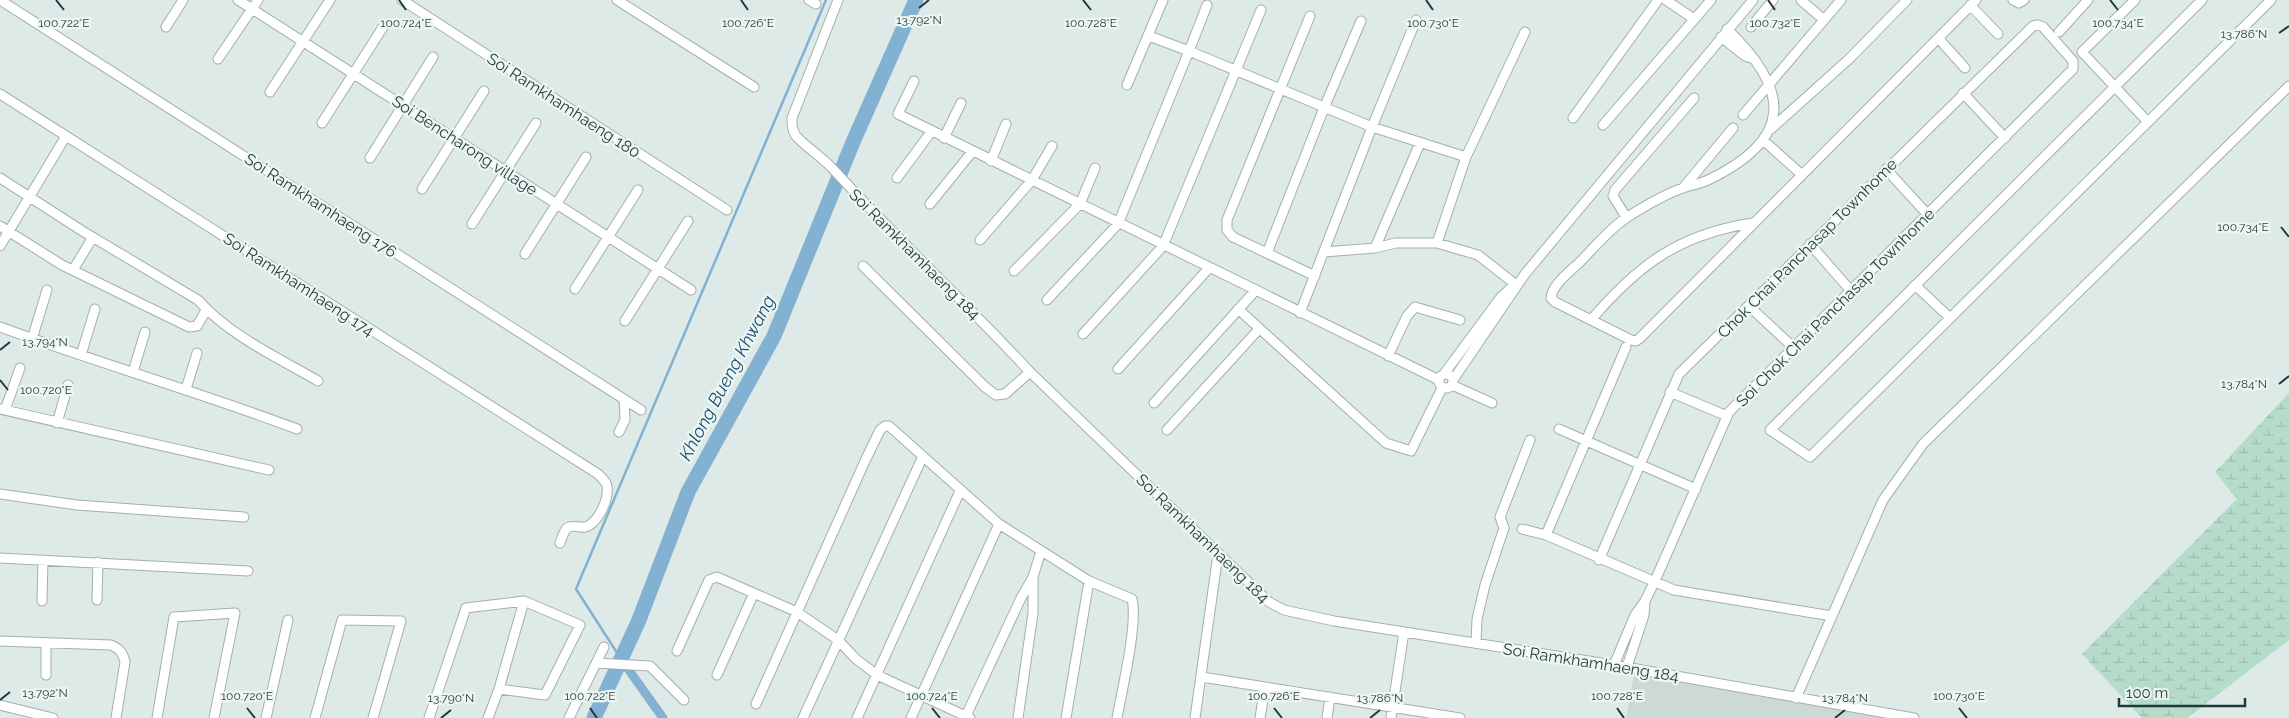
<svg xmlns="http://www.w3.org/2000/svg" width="2289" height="718" viewBox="0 0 2289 718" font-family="Raleway,sans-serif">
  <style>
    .built { fill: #ccd9d7 }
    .wetland { fill: url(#wetland-marsh) }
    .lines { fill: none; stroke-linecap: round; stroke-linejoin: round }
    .stream { stroke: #83b1d1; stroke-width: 2.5 }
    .canal { stroke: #83b1d1; stroke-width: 9 }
    .river { stroke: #83b1d1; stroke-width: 15 }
    .minor-casing { stroke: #a0b1af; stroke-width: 11 }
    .minor { stroke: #fff; stroke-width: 9 }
    .ticks { fill: none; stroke: #1f3939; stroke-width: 2 }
    .labels { text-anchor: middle; stroke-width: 4.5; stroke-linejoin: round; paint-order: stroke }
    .street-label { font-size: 16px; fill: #1f3939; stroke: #eef6f4 }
    .water-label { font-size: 18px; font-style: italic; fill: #194f76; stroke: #eef6f4 }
    .ticks-label { font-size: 12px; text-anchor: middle; fill: #1f3939; stroke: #eef6f4; stroke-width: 4.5; stroke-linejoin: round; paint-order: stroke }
  </style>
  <defs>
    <pattern id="wetland-marsh" width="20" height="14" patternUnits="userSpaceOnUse" patternTransform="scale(1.25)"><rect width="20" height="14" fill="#b5dcc9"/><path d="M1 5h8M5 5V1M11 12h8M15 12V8" fill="none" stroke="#9bbead"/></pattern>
  </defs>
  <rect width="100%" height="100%" fill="#ddeae7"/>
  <path class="built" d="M1635 669 1912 718H1626Z"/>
  <path class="wetland" d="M2289 393V640L2187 718H2142L2082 654 2237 499 2215 472Z"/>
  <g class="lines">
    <path class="stream" d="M621 659 576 589 826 0"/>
    <path class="canal" d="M621 659 663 718"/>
    <path class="river" d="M594 718 639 620 688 492 774 336 853 142 916 0"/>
    <g class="minor-casing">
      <path id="minor" d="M0 0 641 410
        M238 0 691 290
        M402 0 727 210
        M617 0 754 87
        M809 0 816 4
        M838 0 792 118C792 125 792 130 796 136 807 148 822 157 833 169 897 239 966 303 1030 372L1269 602 1284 610 1334 621 1614 665 1914 718
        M1666 0 1694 19
        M1801 0 1824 20
        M2013 0 2019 3 2024 0
        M2135 0 2082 52 2148 122
        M2202 0 1770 430 1810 457 2271 0
        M1207 5 1189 51 1372 127 1416 20
        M1970 5 1998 34
        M1310 16 1227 220V230L1233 237 1315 276
        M166 27 183 0
        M1751 27 1773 0
        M1727 29C1791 90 1794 139 1708 180 1700 184 1691 185 1683 188 1665 194 1645 206 1629 216 1612 226 1593 249 1579 263 1570 271 1552 285 1551 298L1555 302 1631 340 1636 341 1640 338 1976 0
        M2059 32 2088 0
        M1721 37 1745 56 1754 59
        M1938 38 1965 68
        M218 59 258 0
        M914 81 898 114 1439 380
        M1127 85 1163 0
        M270 92 330 0
        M1963 93 2005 138
        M0 94 598 474C601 477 604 480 606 483 611 496 599 523 585 527 580 528 574 525 569 527 564 529 562 538 560 543
        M1743 115 1841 0
        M1573 118 1658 0
        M322 123 383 27
        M1603 125 1711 0
        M1771 129 1849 59 1907 0
        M944 138 961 103
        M1763 140 1801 174
        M370 158 433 57
        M991 161 1006 124
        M1886 169 1928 215
        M0 178 84 232 198 300C230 336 277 357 318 381
        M897 178 931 132
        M1683 188 1733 128
        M422 189 484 91
        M930 204 972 152
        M1626 217 1613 196 1615 190 1694 98
        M472 224 536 123
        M0 226 62 265 189 327 197 326 206 310
        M980 240 1032 180 1052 146
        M1437 243 1466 157 1525 32
        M1810 244 1851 291
        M0 246 66 136
        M1375 248 1420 143
        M1324 252 1375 248 1396 243H1437L1478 255 1515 284
        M1267 253 1324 108 1361 21
        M525 254 586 157
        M863 266 985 387 996 395 1005 394 1030 372
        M73 270 93 237
        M1014 271 1080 204 1095 168
        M1915 285 1950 318
        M575 289 638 190
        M1047 300 1118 224 1189 51 1149 36
        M1750 307 1793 347
        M1238 309 1386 443 1411 451 1442 388
        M1300 313 1372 127 1466 157
        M1591 320C1638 265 1679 234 1753 223
        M625 321 688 221
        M0 327C98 363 199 392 297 429
        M1083 334 1163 246 1261 10
        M32 339 47 290
        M81 355 95 309
        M1388 356 1407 316 1415 307 1460 320
        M1118 369 1209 268
        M133 372 145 332
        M1439 381a7 7 0 1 1 14 0a7 7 0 1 1-14 0Z
        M1444 374 1501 297 1514 285
        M1453 380 1525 274 1753 0
        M1452 385 1492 403
        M186 389 197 353
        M1670 392 1727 416
        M1154 403 1255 291
        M0 409 269 470
        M5 410 20 368
        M57 423 68 385
        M1559 429 1696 489
        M1167 430 1259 329
        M619 432 625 420 624 399
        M0 494 77 505 244 517
        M1522 529 1546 535 1674 590 1832 616
        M1546 535 1626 347
        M0 558 248 571
        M1599 560 1679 374 2033 26 2038 25 2043 27 2073 61V69L1729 412 1654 583 1645 601 1635 615 1614 665
        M97 600 98 562
        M42 601 43 560
        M0 641 111 645C120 649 123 653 125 662L116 718
        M1476 643 1477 619 1485 585 1504 528 1500 517 1530 440
        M677 651 709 580 717 577 797 612 838 640 856 659 877 675 970 718
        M596 663 650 666 684 700
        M1627 667 1644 615 1645 601
        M46 675V643
        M717 675 754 593
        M1202 677 1460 718
        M1796 698 1883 500 1923 444 2289 86
        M756 704 865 461 880 430 885 426H889L999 524 1089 581 1132 599C1138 624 1122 690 1117 718
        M0 705 53 718
        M157 718 174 617 235 613 214 718
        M266 718 288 620
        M315 718 342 620 401 621 373 718
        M429 718 466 608 524 601 580 625 545 695 499 689
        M488 718 499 689 524 601
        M569 718 604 647
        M803 718 923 456
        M857 718 960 491
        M911 718 999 524
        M965 718 1021 598 1033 577 1041 551
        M1018 718 1033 613V577
        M1066 718 1089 581
        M1195 718 1218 554
        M1260 718 1265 687
        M1327 718 1330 697
        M1391 718 1404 632"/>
    </g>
    <use href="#minor" class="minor"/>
  </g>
  <path class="ticks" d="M56 0 64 10M399 0 406 10M741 0 748 10M1083 0 1091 10M1426 0 1433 10M1768 0 1775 10M2110 0 2118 10M919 8 929 0M2279 33 2289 26M2281 227 2289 237M0 350 10 342M0 380 8 390M2279 384 2289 376M0 700 10 692M247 708 255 718M590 708 597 718M932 708 940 718M1274 708 1282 718M1617 708 1624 718M1959 708 1967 718M441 718 451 710M1370 718 1380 710M1835 718 1845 710"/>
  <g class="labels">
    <g class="street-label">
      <text transform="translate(564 105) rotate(33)" y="6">Soi Ramkhamhaeng 180</text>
      <text transform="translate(465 145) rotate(33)" y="6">Soi Bencharong village</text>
      <text transform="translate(321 205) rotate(33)" y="6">Soi Ramkhamhaeng 176</text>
      <text transform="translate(1807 248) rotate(-45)" y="6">Chok Chai Panchasap Townhome</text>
      <text transform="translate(915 254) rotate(45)" y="6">Soi Ramkhamhaeng 184</text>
      <text transform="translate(299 284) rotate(33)" y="6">Soi Ramkhamhaeng 174</text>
      <text transform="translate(1835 307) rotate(-45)" y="6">Soi Chok Chai Panchasap Townhome</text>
      <text transform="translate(1203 538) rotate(44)" y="6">Soi Ramkhamhaeng 184</text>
      <text transform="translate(1591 662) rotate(9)" y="6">Soi Ramkhamhaeng 184</text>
    </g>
    <g class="water-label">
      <text transform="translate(727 378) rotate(-62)" y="6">Khlong Bueng Khwang</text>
    </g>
  </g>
  <g class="ticks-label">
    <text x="919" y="24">13.792°N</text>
    <text x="64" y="27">100.722°E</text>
    <text x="406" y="27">100.724°E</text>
    <text x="748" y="27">100.726°E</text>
    <text x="1091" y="27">100.728°E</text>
    <text x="1433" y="27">100.730°E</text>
    <text x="1775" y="27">100.732°E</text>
    <text x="2118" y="27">100.734°E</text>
    <text x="2244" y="38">13.786°N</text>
    <text x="2243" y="231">100.734°E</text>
    <text x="45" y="346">13.794°N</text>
    <text x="2244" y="388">13.784°N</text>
    <text x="46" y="394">100.720°E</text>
    <text x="45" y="697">13.792°N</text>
    <text x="247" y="700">100.720°E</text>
    <text x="590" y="700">100.722°E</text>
    <text x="932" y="700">100.724°E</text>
    <text x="1274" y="700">100.726°E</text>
    <text x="1617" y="700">100.728°E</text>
    <text x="1959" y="700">100.730°E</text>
    <text x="451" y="702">13.790°N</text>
    <text x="1380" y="702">13.786°N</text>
    <text x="1845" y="702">13.784°N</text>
  </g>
  <path d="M2119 698v8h126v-8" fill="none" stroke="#1f3939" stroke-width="2.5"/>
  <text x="2126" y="698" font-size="15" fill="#1f3939" stroke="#eef6f4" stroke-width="4" paint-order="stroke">100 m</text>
</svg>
